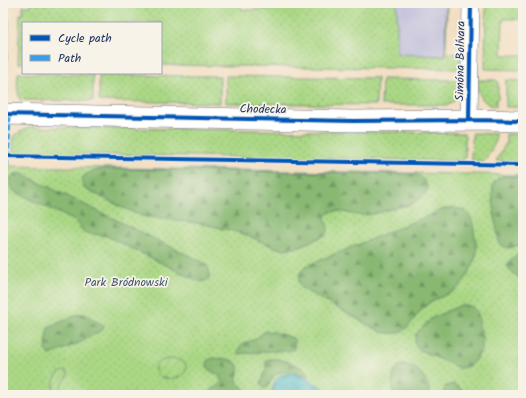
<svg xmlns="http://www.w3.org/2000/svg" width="526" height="398" viewBox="0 0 526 398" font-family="Kalam,sans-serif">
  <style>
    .industrial { fill: #c3c1db }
    .grass { fill: url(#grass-dots); stroke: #638472 }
    .forest { fill: url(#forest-firs); stroke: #527468 }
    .garden { fill: url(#garden-furrows); stroke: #638472 }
    .water { fill: url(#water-waves); stroke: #347492 }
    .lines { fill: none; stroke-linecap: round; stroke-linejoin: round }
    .minor-casing { stroke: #666c81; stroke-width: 18 }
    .tertiary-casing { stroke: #666c81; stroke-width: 22 }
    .minor { stroke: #fff; stroke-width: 17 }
    .tertiary { stroke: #fff; stroke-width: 21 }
    .quiet { stroke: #3b9de6; stroke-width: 3; stroke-dasharray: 6 3; stroke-linecap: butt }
    .cycleway-casing { stroke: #f7f3e8; stroke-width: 6 }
    .cycleway { stroke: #0057b8; stroke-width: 4 }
    .labels { text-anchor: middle; stroke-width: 3.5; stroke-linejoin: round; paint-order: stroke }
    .street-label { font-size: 12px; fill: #1b2f5e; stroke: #f7f3e8 }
    .park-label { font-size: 12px; fill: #3f5968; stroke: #f7f3e8 }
  </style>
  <defs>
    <pattern id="grass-dots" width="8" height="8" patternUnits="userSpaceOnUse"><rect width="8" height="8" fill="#abd885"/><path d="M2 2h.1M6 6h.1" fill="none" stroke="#93ba75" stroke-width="1.8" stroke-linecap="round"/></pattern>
    <pattern id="forest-firs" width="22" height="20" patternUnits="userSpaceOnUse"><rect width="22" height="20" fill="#88b872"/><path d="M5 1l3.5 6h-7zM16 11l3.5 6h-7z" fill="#6e9661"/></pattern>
    <pattern id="garden-furrows" width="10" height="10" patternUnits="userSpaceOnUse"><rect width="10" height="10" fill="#abd885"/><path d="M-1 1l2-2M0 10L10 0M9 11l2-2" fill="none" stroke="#93ba75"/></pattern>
    <pattern id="water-waves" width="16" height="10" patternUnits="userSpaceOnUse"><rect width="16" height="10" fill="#4cb8c6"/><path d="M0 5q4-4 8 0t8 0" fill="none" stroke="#3e96a4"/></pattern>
  </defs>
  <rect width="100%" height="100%" fill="#f7f3e8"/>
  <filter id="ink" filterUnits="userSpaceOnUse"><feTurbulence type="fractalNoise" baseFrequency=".025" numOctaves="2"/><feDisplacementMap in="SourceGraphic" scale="8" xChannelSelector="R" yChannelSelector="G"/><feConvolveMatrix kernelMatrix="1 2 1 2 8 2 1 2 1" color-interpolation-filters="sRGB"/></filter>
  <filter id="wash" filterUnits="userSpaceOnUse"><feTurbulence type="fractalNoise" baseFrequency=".012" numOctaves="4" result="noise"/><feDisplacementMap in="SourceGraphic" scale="16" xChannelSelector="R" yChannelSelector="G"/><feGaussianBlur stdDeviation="0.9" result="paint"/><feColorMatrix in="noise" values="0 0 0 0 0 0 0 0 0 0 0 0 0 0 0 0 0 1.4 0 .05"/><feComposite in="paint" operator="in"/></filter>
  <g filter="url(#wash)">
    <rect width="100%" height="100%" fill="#f2dec1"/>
    <path class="industrial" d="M397 3H446L445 56 397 55Z"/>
    <path class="grass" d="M31 3H238L243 10 277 9V3H397V54L445 56 446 3H447L446 53 461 54V69L161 65V23H23V63H18L20 14H23V6H30Z
      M486 3H523V19H503L502 55H523V70L485 69Z
      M3 21H9L7 63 3 62Z
      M18 73 93 75V101L20 100C17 91 17 83 18 73Z
      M99 75 220 76V103L99 101Z
      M226 76 377 78 376 105 226 103Z
      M382 79 461 80C461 92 459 99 448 105H381Z
      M477 80H496L498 82V98L496 100V107C482 104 477 93 477 80Z
      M506 80 523 81V107H506Z
      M29 127 464 133 465 136V157L463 161 13 153 14 137 18 133Z
      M473 133 496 134 495 143 485 161H472L471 158 472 136Z
      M506 134H523V162L496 161 506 143Z
      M3 166 523 175V395H3Z"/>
    <path class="forest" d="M104 169 415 174C422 176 426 182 428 188 426 194 416 202 410 204 406 206 400 207 395 208 383 211 371 216 359 215 350 215 337 208 329 213 319 218 333 227 326 235L295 248 283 249 277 248 241 233 204 224 142 216 128 210 85 189C75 174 93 171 104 169Z
      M18 173H20L206 264C212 274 211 283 198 281L107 236 86 233 83 231 75 221 12 190 10 185V179L15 174Z
      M504 176 523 177V242C518 245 509 251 503 246 501 245 500 243 499 242 497 233 491 195 493 186 494 180 499 178 504 176Z
      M452 208C473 209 472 220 475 237 476 243 477 249 476 255 474 264 467 278 461 285 453 294 439 296 429 303 409 318 411 339 381 332L301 288C297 280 299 271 306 266L444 209Z
      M523 249V280C499 264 507 265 523 249Z
      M461 305C466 305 471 305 475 310 479 313 479 320 479 324 483 342 486 348 473 362 470 366 465 368 459 368L418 349 416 346 415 342 416 334 432 318Z
      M79 314C87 313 89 317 94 320 97 322 100 324 104 325V327L102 330 79 343 50 355H49L46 351 47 334 48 328 74 316Z
      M266 331 274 332 293 338 295 341 294 349 288 351H271L238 354C240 340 246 344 255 339 259 337 261 333 266 331Z
      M213 358C220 359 238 358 238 368 239 373 236 377 237 381 240 388 246 386 244 395H207C208 394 211 390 212 389 219 385 224 384 219 375L211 371 207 366 208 360Z
      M274 359C287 360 300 366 310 374L308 377C294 371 287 368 273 376 271 380 266 397 261 383L266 370V360Z
      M401 365C417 364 429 380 430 395H393C393 384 390 371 401 365Z
      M453 384 470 395H444V390L446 386Z"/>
    <path class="garden" d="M170 359C199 359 185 383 164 378 159 377 156 375 155 370 153 361 164 360 170 359Z
      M64 371 67 372 68 375C64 385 58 381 63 395H54C52 384 53 374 64 371Z"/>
    <path class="water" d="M292 373 303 376 334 395H272C273 381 277 374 292 373Z"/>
  </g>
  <g filter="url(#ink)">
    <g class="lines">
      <g class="minor-casing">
        <path id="minor" d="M469 120 471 3"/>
      </g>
      <g class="tertiary-casing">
        <path id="tertiary" d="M3 114 353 121 469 120 523 121"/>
      </g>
      <use href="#minor" class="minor"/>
      <use href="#tertiary" class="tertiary"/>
      <path class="quiet" d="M3 194C9 168 9 141 10 114"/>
      <g class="cycleway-casing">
        <path id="cycleway" d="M3 114 353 121 469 120 523 121
          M469 120 471 3
          M3 156 523 165"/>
      </g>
      <use href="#cycleway" class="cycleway"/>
    </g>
  </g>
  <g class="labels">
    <g class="street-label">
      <text transform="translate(460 61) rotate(-89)" y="4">Simóna Bolívara</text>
      <text transform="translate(263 109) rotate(1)" y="4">Chodecka</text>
    </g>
    <g class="park-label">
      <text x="126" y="286">Park Bródnowski</text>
    </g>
  </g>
  <rect width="526" height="398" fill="none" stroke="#f7f3e8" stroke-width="16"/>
  <rect x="22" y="22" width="140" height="52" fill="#f7f3e8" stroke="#9fa5b1"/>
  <rect x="30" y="35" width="20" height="6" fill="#0057b8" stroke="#9fa5b1"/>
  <text x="58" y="42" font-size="12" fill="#1b2f5e">Cycle path</text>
  <rect x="30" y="55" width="20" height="6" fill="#3b9de6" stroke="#9fa5b1"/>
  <text x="58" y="62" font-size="12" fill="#1b2f5e">Path</text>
</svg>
